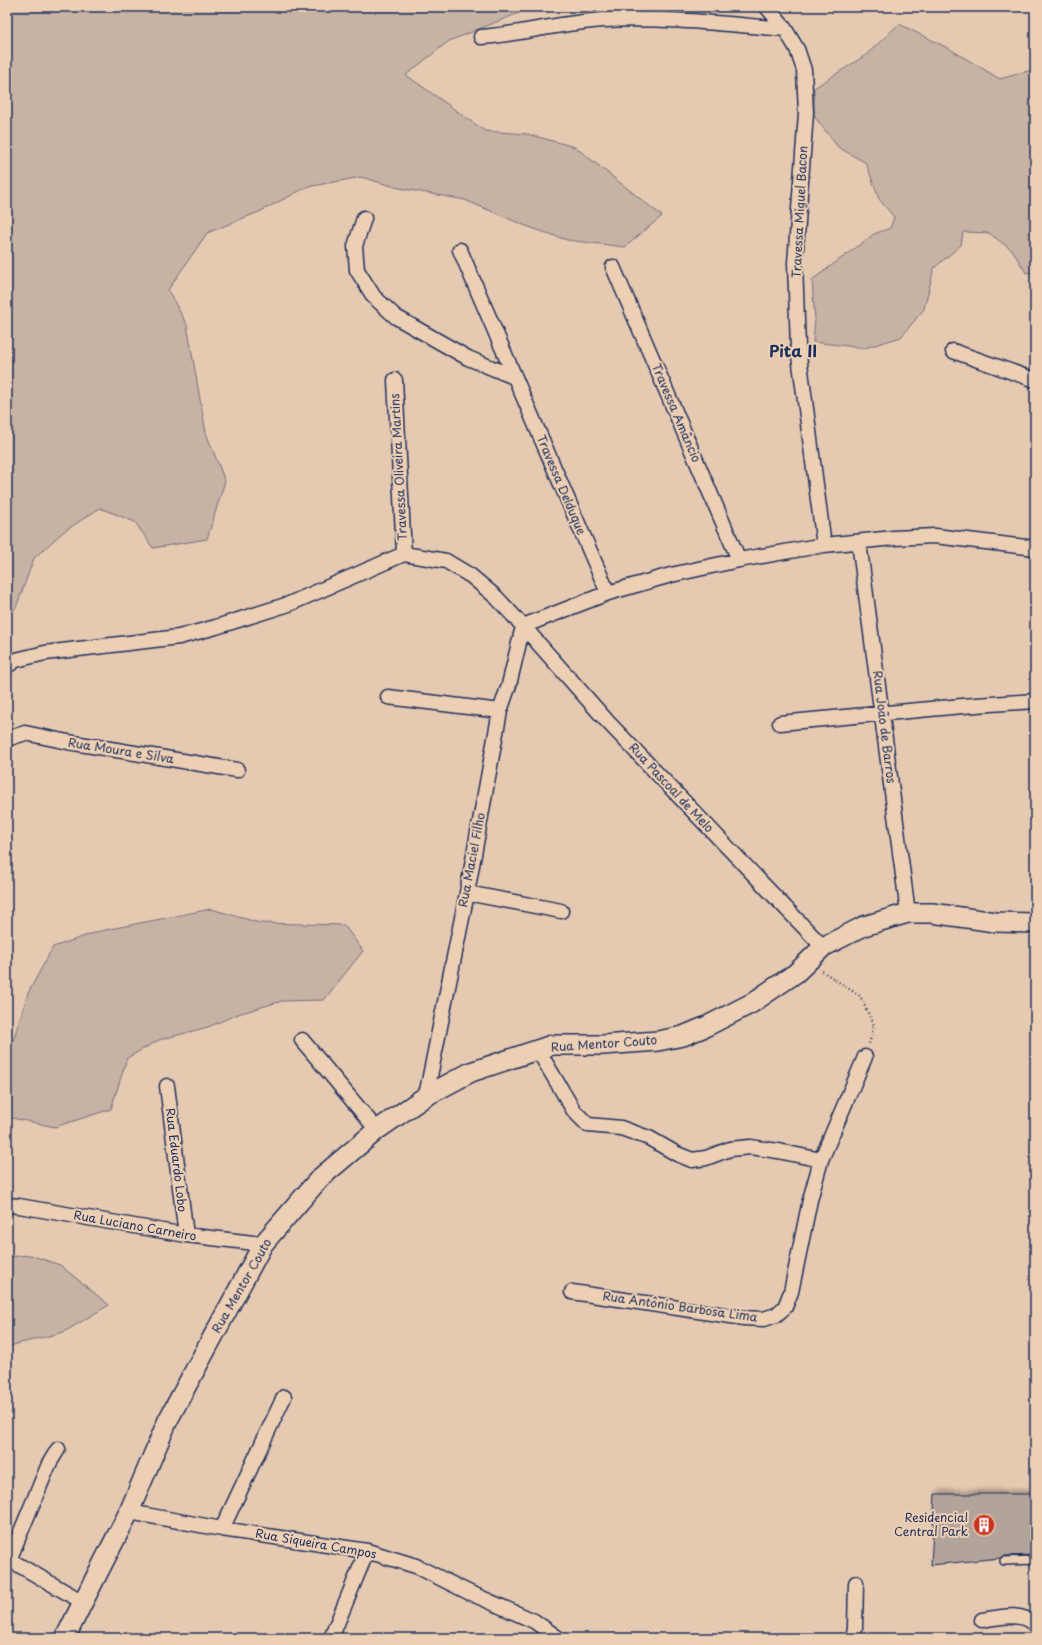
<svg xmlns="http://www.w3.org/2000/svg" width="1042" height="1645" viewBox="0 0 1042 1645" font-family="'Playpen Sans',sans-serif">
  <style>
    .green { fill: #c7b2a4; stroke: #717081 }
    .building { fill: #b2a39b; stroke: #1b2f5e; filter: url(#shadow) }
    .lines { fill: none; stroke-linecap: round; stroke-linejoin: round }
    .lane-casing { stroke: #1b2f5e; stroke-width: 10 }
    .street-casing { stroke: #1b2f5e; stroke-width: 17 }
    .secondary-casing { stroke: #1b2f5e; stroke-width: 22 }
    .path { stroke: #1b2f5e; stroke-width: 2.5; stroke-dasharray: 1 3; stroke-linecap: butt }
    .lane { stroke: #edcfb3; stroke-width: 7 }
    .street { stroke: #edcfb3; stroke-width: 14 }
    .secondary { stroke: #edcfb3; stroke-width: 19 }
    .labels { text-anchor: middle; stroke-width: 4; stroke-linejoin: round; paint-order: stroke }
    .street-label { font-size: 12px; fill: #1b2f5e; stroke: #edcfb3 }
    .poi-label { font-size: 12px; fill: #1b2f5e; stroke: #edcfb3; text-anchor: end }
    .district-label { font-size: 16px; font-weight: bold; fill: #1b2f5e; stroke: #edcfb3 }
  </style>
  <defs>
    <filter id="shadow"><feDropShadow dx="3.5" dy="-3.5" stdDeviation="2" flood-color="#0004"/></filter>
  </defs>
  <rect width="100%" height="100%" fill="#e5c9b0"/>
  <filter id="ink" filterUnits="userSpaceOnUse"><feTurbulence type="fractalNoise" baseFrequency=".025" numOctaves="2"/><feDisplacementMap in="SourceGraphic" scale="8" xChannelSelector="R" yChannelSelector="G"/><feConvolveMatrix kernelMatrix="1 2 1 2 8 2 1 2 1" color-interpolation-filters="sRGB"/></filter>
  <g filter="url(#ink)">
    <path class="green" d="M7 7H534L449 41 406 75 485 131 527 134 575 147 662 216 625 247 567 240 526 226 465 200 399 188 361 177 307 187 261 211 207 233 168 290 187 325 206 433 225 481 207 539 153 548 135 522 100 508 63 532 34 558 17 605 7 620Z
      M899 24 948 48 1000 79 1035 69V272L1026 273 1013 251 989 233 963 232 961 245 934 268 924 309 901 337 865 348 813 342 815 320 812 280 874 234 890 228 894 217 879 199 866 163 838 147 814 116V88L866 55Z
      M211 909 260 923 344 925 363 951 324 1000 282 1001 238 1014 208 1027 159 1040 127 1058 111 1109 55 1127 7 1117V1060L28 993 53 947 100 931Z
      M30 1255 60 1265 109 1305 64 1332 13 1345 7 1349V1257Z"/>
    <path class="building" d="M935 1494H1035V1555L1004 1556 1000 1558 931 1565Z"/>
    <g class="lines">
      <g class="lane-casing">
        <path id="lane" d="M1004 1561 1035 1560"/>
      </g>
      <g class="street-casing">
        <path id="street" d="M767 7 785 29 797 49 804 70 806 113 795 263 798 348 824 545
          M481 37C523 34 563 22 605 20 665 17 725 24 785 29
          M364 218 355 246 357 270 374 297 396 317 417 329 468 358 514 377
          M460 250 608 593
          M613 267 739 560
          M953 351 1035 380
          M395 380 404 554
          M859 542 908 913
          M523 626 606 720 823 947
          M7 666 16 660 45 653 179 637 216 627 289 604 404 554 446 561 471 576 496 597 523 626 608 593 671 575 739 560 824 545 894 538 935 536 1035 548
          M388 697 500 711
          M780 723 962 706 1035 701
          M7 739 25 733 68 742 237 770
          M467 893 561 911
          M302 1040 377 1130
          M538 1050 574 1111 588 1125 621 1128 649 1138 677 1154 692 1160 706 1158 730 1149 750 1147 778 1151 821 1160
          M167 1086 186 1235
          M426 1096 467 893 500 711 509 685 523 626
          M7 1205 19 1206 186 1235 263 1244
          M572 1292 744 1318 764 1319 776 1315 785 1307 791 1292 810 1200 821 1160 865 1057
          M129 1512 222 1529 367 1551 416 1566 468 1592 534 1621 558 1638
          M222 1529 284 1397
          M10 1560 83 1602
          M7 1565 49 1464 58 1449
          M982 1620C1000 1617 1022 1611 1035 1625
          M331 1638 367 1551
          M853 1638 855 1628 856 1583"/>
      </g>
      <g class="secondary-casing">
        <path id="secondary" d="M65 1638 83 1602 129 1512 168 1420 263 1244 320 1178 377 1130 426 1096 471 1072 552 1045H603L658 1041 683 1036 707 1026 752 1003 796 973 823 947 864 926 908 913H932L995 922 1035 923"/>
      </g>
      <path class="path" d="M822 971 860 996 874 1025 869 1044"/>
      <use href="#lane" class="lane"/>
      <use href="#street" class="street"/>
      <use href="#secondary" class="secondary"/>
    </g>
  </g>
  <defs>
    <g id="building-disc" transform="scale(1.15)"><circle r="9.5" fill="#c8321e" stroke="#edcfb3"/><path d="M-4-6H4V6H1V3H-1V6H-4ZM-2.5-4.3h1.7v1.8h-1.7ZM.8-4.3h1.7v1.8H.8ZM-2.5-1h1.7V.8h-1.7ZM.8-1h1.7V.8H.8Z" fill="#fff"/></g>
  </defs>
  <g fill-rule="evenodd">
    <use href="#building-disc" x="984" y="1525"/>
  </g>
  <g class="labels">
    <g class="street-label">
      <text transform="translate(800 212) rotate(-87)" y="4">Travessa Miguel Bacon</text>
      <text transform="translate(676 413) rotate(67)" y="4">Travessa Amâncio</text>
      <text transform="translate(399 467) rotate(-93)" y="4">Travessa Oliveira Martins</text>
      <text transform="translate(561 485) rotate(67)" y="4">Travessa Delduque</text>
      <text transform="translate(884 727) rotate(83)" y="4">Rua João de Barros</text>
      <text transform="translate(121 751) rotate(9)" y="4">Rua Moura e Silva</text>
      <text transform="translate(671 788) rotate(47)" y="4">Rua Pascoal de Melo</text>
      <text transform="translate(472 860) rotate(-79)" y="4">Rua Maciel Filho</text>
      <text transform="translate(604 1044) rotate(-4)" y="4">Rua Mentor Couto</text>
      <text transform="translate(176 1160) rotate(83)" y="4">Rua Eduardo Lobo</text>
      <text transform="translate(135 1226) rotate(10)" y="4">Rua Luciano Carneiro</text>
      <text transform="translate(242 1286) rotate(-60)" y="4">Rua Mentor Couto</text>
      <text transform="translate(680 1307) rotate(8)" y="4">Rua Antônio Barbosa Lima</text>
      <text transform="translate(316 1544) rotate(10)" y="4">Rua Siqueira Campos</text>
    </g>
    <g class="poi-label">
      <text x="968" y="1522">Residencial<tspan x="968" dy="14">Central Park</tspan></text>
    </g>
    <g class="district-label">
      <text x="793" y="357">Pita II</text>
    </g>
  </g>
  <rect width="1042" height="1645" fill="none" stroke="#edcfb3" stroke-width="24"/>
  <rect x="12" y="12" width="1018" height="1621" fill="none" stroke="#1b2f5e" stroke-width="1.5" filter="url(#ink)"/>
</svg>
